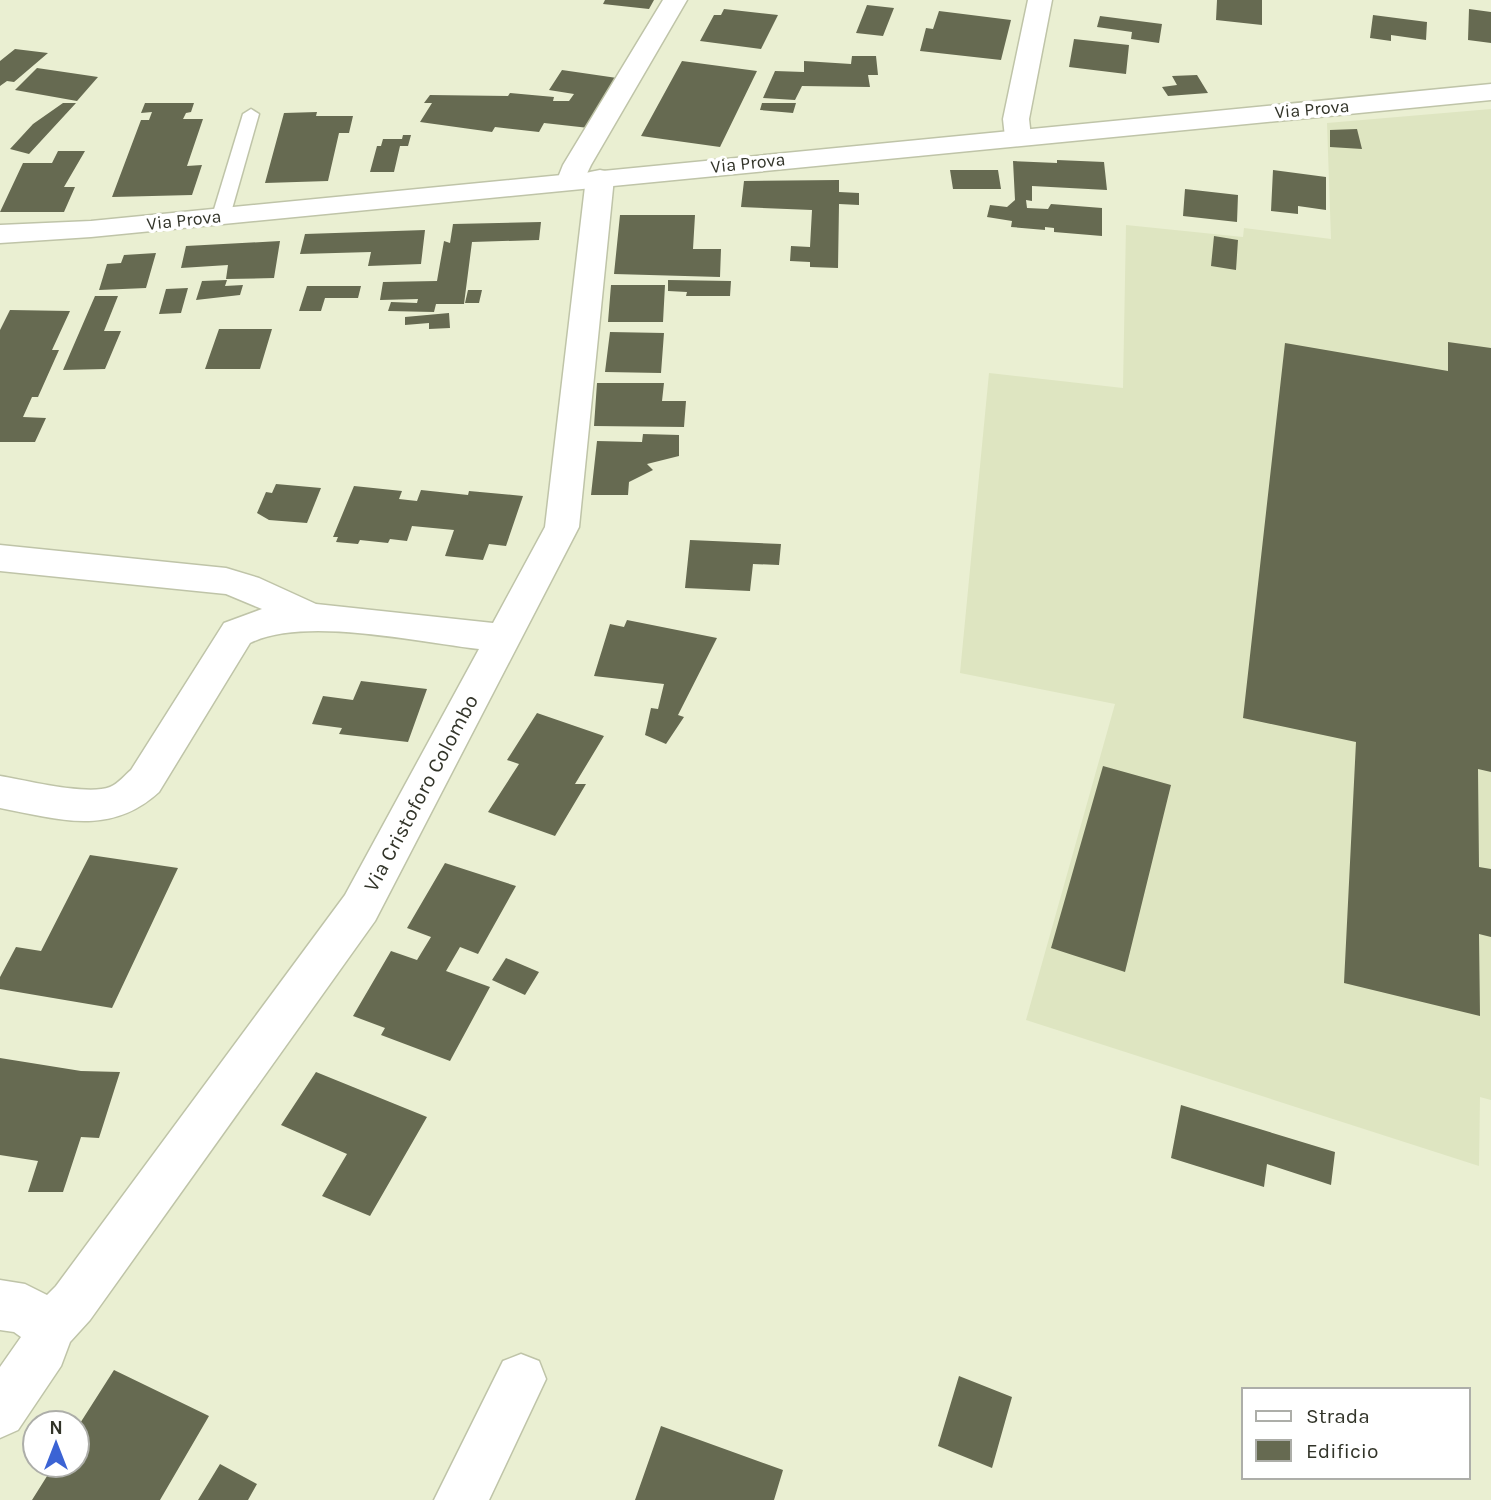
<svg xmlns="http://www.w3.org/2000/svg" width="1491" height="1500" viewBox="0 0 1491 1500" font-family="Karla,sans-serif">
  <style>
    .built { fill: #dee5c1 }
    .building { fill: #666a51 }
    .lines { fill: none; stroke-linecap: round; stroke-linejoin: round }
    .service-casing { stroke: #bfc4a8; stroke-width: 3 }
    .minor-casing { stroke: #bfc4a8; stroke-width: 3 }
    .secondary-casing { stroke: #bfc4a8; stroke-width: 3 }
    .service { fill: #fff; fill-rule: evenodd }
    .minor { fill: #fff; fill-rule: evenodd }
    .secondary { fill: #fff; fill-rule: evenodd }
    .labels { text-anchor: middle; stroke-width: 7; stroke-linejoin: round; paint-order: stroke }
    .far-street-label { font-size: 18px; fill: #323429; stroke: #fff }
    .street-label { font-size: 21px; fill: #323429; stroke: #fff }
  </style>
  <rect width="100%" height="100%" fill="#eaefd2"/>
  <path class="built" d="M1491 109V1100L1480 1097 1479 1166 1026 1020 1115 704 960 673 989 373 1123 388 1126 225 1243 237 1244 228 1331 239 1327 123Z"/>
  <path class="building" d="M605 0H654L649 9 603 4Z
    M1217 0H1262V25L1216 20Z
    M867 5 894 8 883 36 856 33Z
    M724 9 778 15 761 49 700 41 714 15H721Z
    M1469 9 1491 12V43L1468 40Z
    M939 11 1011 20 1001 60 920 51 926 28 933 29Z
    M1373 15 1427 22 1426 40 1391 35V41L1370 38Z
    M1100 16 1162 24 1159 43 1131 39 1132 32 1097 27Z
    M1074 39 1129 45 1126 74 1069 67Z
    M15 49 48 53 14 82 7 81 0 86V61Z
    M852 56H876L878 75H868L870 87 802 86 795 100 763 98 775 71 804 72V61L851 64Z
    M682 61 757 71 720 147 641 136Z
    M37 68 98 77 77 101 15 90Z
    M562 70 617 78 589 128 544 123 539 132 495 127 492 132 420 122 432 103H424L430 95 508 96 510 93 554 97 553 101H569L574 94 549 90Z
    M1197 75 1208 93 1168 96 1162 87 1177 85 1172 76Z
    M63 103H76L29 154 10 149 33 124Z
    M145 103H194L191 112 186 113 183 119H203L187 166 202 165 192 195 112 197 141 120H149L152 112 141 113Z
    M762 103H796L793 113 760 110Z
    M317 112 316 116H353L349 133H339L328 181 265 183 284 113Z
    M1357 129 1362 149 1330 147V130Z
    M403 135H411L408 146H400L394 172H370L377 146H381L383 139H402Z
    M58 151H85L64 187H75L64 212H0L23 163H52Z
    M1057 160 1104 162 1107 190 1032 186V201L1026 200 1027 208 1048 209 1051 204 1102 208V236L1054 232V228L1045 227V230L1011 227 1012 221 987 217 990 205 1007 207 1015 200 1013 161 1057 163Z
    M950 170H998L1001 189H953Z
    M1273 170 1326 177V210L1298 206V214L1271 211Z
    M839 180V192L859 193V205L839 204 838 268 810 267V262L790 261 791 246 810 247 812 210 741 207 744 181Z
    M1185 189 1238 195 1237 222 1183 216Z
    M620 215H695L693 249H721L720 277 614 274Z
    M541 222 539 240 472 242 464 304H436L434 312 388 311 391 302 417 303 418 299 380 300 383 282 437 281 444 241 450 243 453 224Z
    M425 230 421 264 368 266 371 252 300 254 305 234Z
    M1214 236 1238 240 1236 270 1211 266Z
    M280 241 274 278 226 279 228 265 181 268 186 246Z
    M156 253 146 288 99 290 107 264 121 263 124 255Z
    M227 280 225 286 243 285 240 295 196 300 202 281Z
    M668 280 731 281 730 296H686L687 292 668 291Z
    M611 285H665L663 322H608Z
    M307 286H361L358 298H325L321 311H299Z
    M188 288 181 313 159 314 166 289Z
    M468 290H482L479 303H465Z
    M95 296H118L104 331H121L105 369 63 370Z
    M10 310 70 311 52 350H59L38 397H32L23 417 46 418 35 442H0V330Z
    M449 313 450 328 429 329V323L405 325V317Z
    M219 329H272L260 369H205Z
    M610 332 664 333 661 373 605 372Z
    M1448 342 1491 348V772L1478 769 1479 867 1491 869V937L1479 934 1480 1016 1344 983 1356 742 1243 718 1285 343 1448 371Z
    M597 383H664L662 401H686L684 427 594 426Z
    M643 434 679 435V456L647 464 653 470 629 482 628 495H591L597 441 642 442Z
    M276 484 321 488 307 523 269 520 257 513 266 492 272 493Z
    M354 486 402 491 399 499 417 501 421 490 468 495 469 491 523 496 506 546 489 544 483 560 445 556 454 530 412 526 407 541 390 539 388 543 360 540 358 544 336 542 338 537H333Z
    M690 540 781 544 779 565 753 564 750 591 685 588Z
    M627 620 717 638 678 715 684 717 666 744 645 735 651 708 658 709 664 684 594 676 610 624 624 627Z
    M361 681 427 689 408 742 339 734 342 728 312 724 323 696 353 700Z
    M537 713 604 736 575 784H586L555 836 488 812 519 764 507 760Z
    M1103 766 1171 785 1125 972 1051 948Z
    M90 855 178 868 112 1008 0 989V977L16 947 41 951Z
    M445 863 516 886 478 954 460 947 446 971 490 987 450 1061 381 1035 385 1028 353 1016 391 951 417 960 431 937 407 928Z
    M506 958 539 972 525 995 492 980Z
    M0 1058 81 1071 120 1072 99 1138 81 1137 63 1192H28L38 1161 0 1155Z
    M316 1072 427 1117 370 1216 322 1196 347 1154 281 1125Z
    M1181 1105 1335 1152 1331 1185 1267 1164 1264 1187 1171 1158Z
    M114 1370 209 1416 160 1500H32L54 1465H77V1428Z
    M959 1376 1012 1397 992 1468 938 1446Z
    M661 1426 783 1470 774 1500H635Z
    M220 1464 257 1484 248 1500H198Z"/>
  <g class="lines">
    <g class="service-casing">
      <path id="service" d="M251 109 259 114 230 216 221 221 215 220 212 216 243 114Z"/>
    </g>
    <g class="minor-casing">
      <path id="minor" d="M663 0H687L591 165 581 186 571 188 561 186 557 180 563 165Z
        M1028 0H1052L1029 119 1031 137 1027 143 1018 145 1009 143 1005 137 1003 119Z
        M600 170 610 172 614 178 579 527 375 921 90 1320 70 1342 61 1366 18 1430 0 1438V1367L21 1337 14 1332 0 1330V1280L25 1284 47 1295 56 1286 345 895 479 649C417 642 304 616 250 643L159 792C110 837 58 819 0 808V776C26 780 87 796 110 787 118 784 125 775 131 770L224 623 262 609 226 594 0 571V545L226 568 259 578 316 604 493 623 545 527 586 178 590 172Z
        M521 1354 539 1361 546 1379 489 1500H434L503 1361Z"/>
    </g>
    <g class="secondary-casing">
      <path id="secondary" d="M1491 84V100L91 237 0 243V225L91 221Z"/>
    </g>
    <use href="#service" class="service"/>
    <use href="#minor" class="minor"/>
    <use href="#secondary" class="secondary"/>
  </g>
  <g class="labels">
    <g class="far-street-label">
      <text transform="translate(1312 109) rotate(-5)" y="6">Via Prova</text>
      <text transform="translate(748 163) rotate(-6)" y="6">Via Prova</text>
      <text transform="translate(184 220) rotate(-6)" y="6">Via Prova</text>
    </g>
    <g class="street-label">
      <text transform="translate(421 793) rotate(-62)" y="7">Via Cristoforo Colombo</text>
    </g>
  </g>
  <rect x="1242" y="1388" width="228" height="91" fill="#ffffff" stroke="#adaea9" stroke-width="2"/>
  <rect x="1256" y="1411" width="35" height="10" fill="#ffffff" stroke="#adaea9" stroke-width="2"/>
  <text x="1306" y="1423" font-size="21" fill="#323429">Strada</text>
  <rect x="1256" y="1440" width="35" height="21" fill="#666a51" stroke="#adaea9" stroke-width="2"/>
  <text x="1306" y="1458" font-size="21" fill="#323429">Edificio</text>
  <g transform="translate(56 1444)"><circle r="33" fill="#ffffff" stroke="#adaea9" stroke-width="2"/>
  <path d="M0-5L12 26L0 18L-12 26Z" fill="#3b63d4"/>
  <text y="-10" font-size="19" font-weight="bold" text-anchor="middle" fill="#323429">N</text>
  </g>
</svg>
